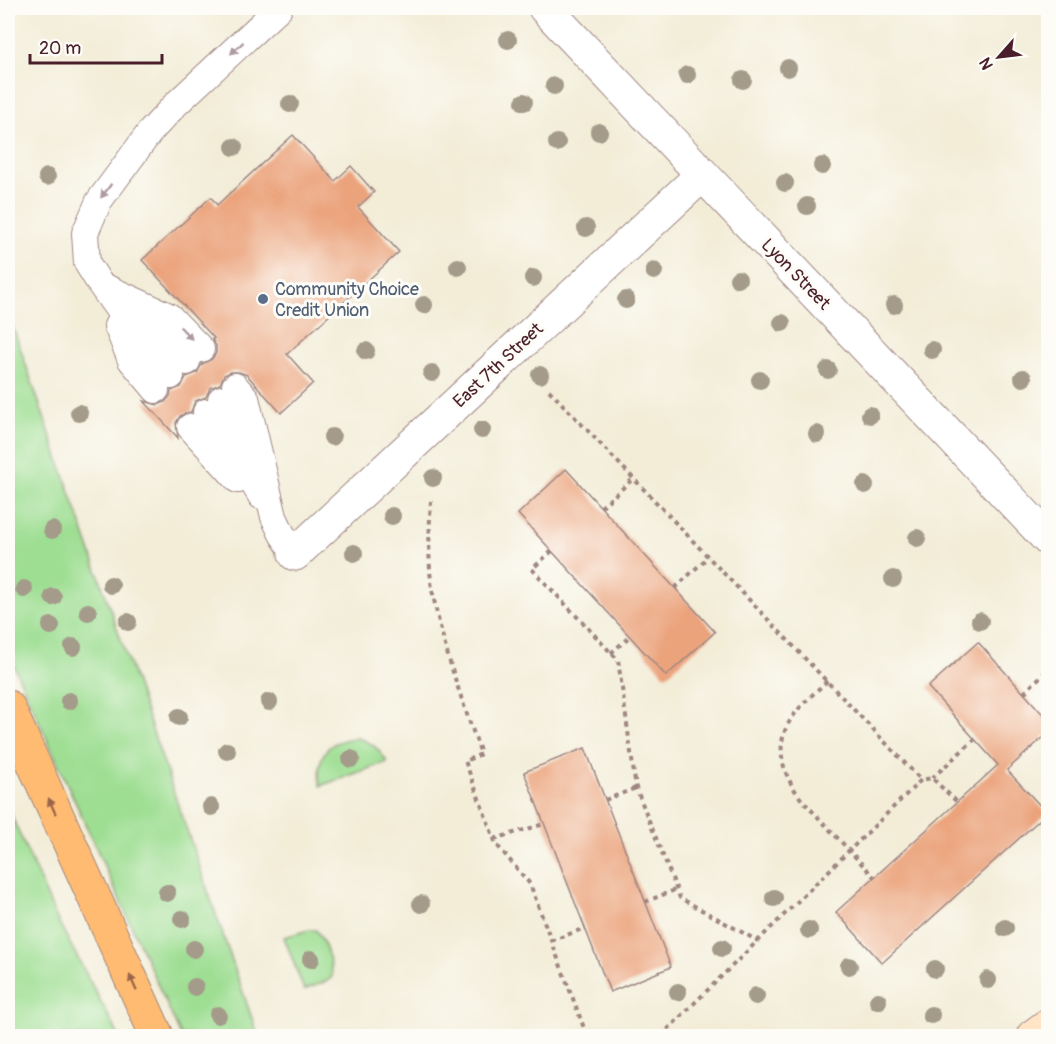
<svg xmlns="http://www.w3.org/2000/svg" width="1056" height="1044" viewBox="0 0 1056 1044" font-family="Pangolin,sans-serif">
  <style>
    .green { fill: #9ede93; stroke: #747e5f; stroke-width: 1.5 }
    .building { fill: #eba37b }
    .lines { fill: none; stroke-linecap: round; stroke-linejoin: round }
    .lane-casing { stroke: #9e8682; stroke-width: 28 }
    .street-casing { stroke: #9e8682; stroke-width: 35 }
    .secondary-casing { stroke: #9e8682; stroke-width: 35 }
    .highway-casing { stroke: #9e8682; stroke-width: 35 }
    .path { stroke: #9e8682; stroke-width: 4; stroke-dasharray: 4.5 4.5; stroke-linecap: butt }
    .lane { stroke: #fff; stroke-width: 26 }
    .street { stroke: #fff; stroke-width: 33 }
    .secondary { stroke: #ffe4c6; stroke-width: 33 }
    .highway { stroke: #ffbb71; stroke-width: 33 }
    .tree { fill: #a49b8a }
    .oneway { fill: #ae9aa0 }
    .oneway2 { fill: #9b654a }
    .service-dot { fill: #5c6f8a; stroke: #fdfcf7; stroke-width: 2 }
    .labels { text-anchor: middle; stroke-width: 6; stroke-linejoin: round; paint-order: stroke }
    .street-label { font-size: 18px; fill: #4a1f2b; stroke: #fdfcf7 }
    .service-label { font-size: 18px; fill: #4e5e75; stroke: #fdfcf7; text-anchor: start }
  </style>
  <rect width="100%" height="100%" fill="#fdfcf7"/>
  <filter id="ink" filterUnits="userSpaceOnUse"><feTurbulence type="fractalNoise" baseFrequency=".0167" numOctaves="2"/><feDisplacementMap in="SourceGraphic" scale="12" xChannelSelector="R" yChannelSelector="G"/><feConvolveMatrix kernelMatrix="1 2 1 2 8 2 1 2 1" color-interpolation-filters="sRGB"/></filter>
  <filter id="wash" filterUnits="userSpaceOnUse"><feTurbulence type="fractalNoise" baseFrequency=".008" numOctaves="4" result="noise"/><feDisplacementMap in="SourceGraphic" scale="24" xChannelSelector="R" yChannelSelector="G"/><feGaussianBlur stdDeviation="1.35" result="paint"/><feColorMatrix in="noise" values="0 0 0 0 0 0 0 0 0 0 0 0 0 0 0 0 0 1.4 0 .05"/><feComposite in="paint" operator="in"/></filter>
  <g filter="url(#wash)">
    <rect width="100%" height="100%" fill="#f3edd8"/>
    <path class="green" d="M8 313 258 1036H181L8 653Z
      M357 738C372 742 379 749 387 762L320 786C316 756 326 740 357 738Z
      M8 808 57 919 119 1036H8Z
      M309 930H316C325 942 332 962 332 977L327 981 304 990 284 937Z"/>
    <g id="blocks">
      <path class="building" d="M293 135 335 181 351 166 374 192 358 207 399 252 287 354 313 383 281 413 247 375 239 372H231L224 375 220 384 210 388 206 397 195 401 191 412 186 413 180 416 176 423 178 438 144 401 158 405 165 402 170 396 171 391 181 387 186 377 197 373 202 364 212 359 216 353V346L212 339 214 338 142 260 211 197 217 205Z
        M566 469 715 632 666 676 518 514Z
        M978 642 1048 720V733L1007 770 1047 813 882 963 836 912 998 765 928 687Z
        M585 748 671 967 610 992 524 772Z"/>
    </g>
  </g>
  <g filter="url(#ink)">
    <use href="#blocks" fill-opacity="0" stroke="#9e8682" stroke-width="1.5"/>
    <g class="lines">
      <g class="lane-casing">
        <path id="lane" d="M103 286 169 316 201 349
          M135 312 156 328 187 362
          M117 326 131 360 156 390
          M171 376 143 345 100 284 87 263 85 233 99 201 150 132 175 105 279 8
          M235 386 246 398 274 517 282 534 295 554
          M221 399 232 411 244 442
          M206 412 218 425 261 496
          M190 427 238 480"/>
      </g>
      <g class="street-casing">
        <path id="street" d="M545 8 1048 539
          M295 554 702 175"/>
      </g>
      <g class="secondary-casing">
        <path id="secondary" d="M1033 1036 1048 1025"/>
      </g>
      <g class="highway-casing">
        <path id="highway" d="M8 707 157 1036"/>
      </g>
      <path class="path" d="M549 390 921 780
        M431 501C429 531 428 560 432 589 442 646 462 700 481 754L465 761 496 844 530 884 587 1036
        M601 507 633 479
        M552 551 532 569 618 660 636 788 680 898 758 941
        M675 588 708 557
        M611 653 630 636
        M827 681C816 692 803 702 794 715 772 743 782 775 802 800L874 877
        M1024 693 1048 669
        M932 778 975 739
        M605 800 636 788
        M494 839 544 824
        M645 902 677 889
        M551 941 585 928
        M661 1036 921 780 932 778 957 802"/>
      <use href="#lane" class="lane"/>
      <use href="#street" class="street"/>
      <use href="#secondary" class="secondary"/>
      <use href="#highway" class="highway"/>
    </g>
    <g class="tree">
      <circle cx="508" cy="40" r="9"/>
      <circle cx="788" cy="68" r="9"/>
      <circle cx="687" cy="75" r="9"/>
      <circle cx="743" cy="80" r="9"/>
      <circle cx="554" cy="86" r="9"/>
      <circle cx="524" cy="102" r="9"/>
      <circle cx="290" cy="104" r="9"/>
      <circle cx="599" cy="132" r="9"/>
      <circle cx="557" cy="143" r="9"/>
      <circle cx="234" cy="147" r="9"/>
      <circle cx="822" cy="166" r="9"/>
      <circle cx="47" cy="177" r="9"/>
      <circle cx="785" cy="183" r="9"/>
      <circle cx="807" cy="206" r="9"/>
      <circle cx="586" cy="228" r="9"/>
      <circle cx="458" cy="267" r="9"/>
      <circle cx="654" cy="271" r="9"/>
      <circle cx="533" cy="278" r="9"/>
      <circle cx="738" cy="279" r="9"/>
      <circle cx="626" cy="300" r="9"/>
      <circle cx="424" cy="305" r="9"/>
      <circle cx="894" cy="305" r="9"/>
      <circle cx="782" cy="323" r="9"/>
      <circle cx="932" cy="350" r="9"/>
      <circle cx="366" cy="351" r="9"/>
      <circle cx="828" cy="370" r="9"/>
      <circle cx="432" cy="373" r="9"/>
      <circle cx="540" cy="375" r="9"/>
      <circle cx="1023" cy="378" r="9"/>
      <circle cx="760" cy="380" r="9"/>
      <circle cx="79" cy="413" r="9"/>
      <circle cx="870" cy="415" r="9"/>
      <circle cx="482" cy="430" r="9"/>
      <circle cx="817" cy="434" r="9"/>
      <circle cx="332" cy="437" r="9"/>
      <circle cx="433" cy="478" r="9"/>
      <circle cx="865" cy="485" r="9"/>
      <circle cx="392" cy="516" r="9"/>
      <circle cx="52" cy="530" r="9"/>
      <circle cx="917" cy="538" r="9"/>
      <circle cx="354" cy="553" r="9"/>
      <circle cx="893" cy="579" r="9"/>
      <circle cx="111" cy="585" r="9"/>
      <circle cx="24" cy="589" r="9"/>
      <circle cx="53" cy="597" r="9"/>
      <circle cx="88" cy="612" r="9"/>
      <circle cx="980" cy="621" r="9"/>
      <circle cx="128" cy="622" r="9"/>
      <circle cx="51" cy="626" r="9"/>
      <circle cx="73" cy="647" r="9"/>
      <circle cx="69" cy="701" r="9"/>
      <circle cx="269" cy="702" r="9"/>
      <circle cx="179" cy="717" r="9"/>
      <circle cx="227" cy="751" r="9"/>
      <circle cx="351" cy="759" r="9"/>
      <circle cx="211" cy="807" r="9"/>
      <circle cx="167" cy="893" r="9"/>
      <circle cx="774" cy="898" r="9"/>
      <circle cx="421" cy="904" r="9"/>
      <circle cx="182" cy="919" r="9"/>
      <circle cx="1005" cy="928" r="9"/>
      <circle cx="809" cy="930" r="9"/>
      <circle cx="722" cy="948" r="9"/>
      <circle cx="194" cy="949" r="9"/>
      <circle cx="311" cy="959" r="9"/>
      <circle cx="849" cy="966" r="9"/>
      <circle cx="935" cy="969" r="9"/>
      <circle cx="988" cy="980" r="9"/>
      <circle cx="195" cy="987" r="9"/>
      <circle cx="678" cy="992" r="9"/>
      <circle cx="756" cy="996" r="9"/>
      <circle cx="878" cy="1001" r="9"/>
      <circle cx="218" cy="1015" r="9"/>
      <circle cx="931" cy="1015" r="9"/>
    </g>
    <defs><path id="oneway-solid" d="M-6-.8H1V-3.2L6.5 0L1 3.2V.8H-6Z" transform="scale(1.5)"/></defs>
    <g class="oneway">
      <use href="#oneway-solid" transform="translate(237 48) rotate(137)"/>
      <use href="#oneway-solid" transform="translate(106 191) rotate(127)"/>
      <use href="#oneway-solid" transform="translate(186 333) rotate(46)"/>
    </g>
    <g class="oneway2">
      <use href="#oneway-solid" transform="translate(52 806) rotate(-114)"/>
      <use href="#oneway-solid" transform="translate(133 983) rotate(-114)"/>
    </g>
  </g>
  <circle class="service-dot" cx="263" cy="299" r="6"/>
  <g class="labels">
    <g class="street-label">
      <text transform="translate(796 274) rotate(46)" y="6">Lyon Street</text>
      <text transform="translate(498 365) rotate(-43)" y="6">East 7th Street</text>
    </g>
    <g class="service-label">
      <text x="275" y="295">Community Choice<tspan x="275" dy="21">Credit Union</tspan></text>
    </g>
  </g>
  <rect width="1056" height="1044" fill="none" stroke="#fdfcf7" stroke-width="30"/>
  <g transform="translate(999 57) rotate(242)" stroke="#fdfcf7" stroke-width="4.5" paint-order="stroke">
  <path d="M0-4.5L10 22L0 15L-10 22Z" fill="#4a1f2b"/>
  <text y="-9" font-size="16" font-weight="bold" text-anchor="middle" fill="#4a1f2b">N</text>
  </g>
  <path d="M30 54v9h132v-9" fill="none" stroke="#4a1f2b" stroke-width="3"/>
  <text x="39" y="54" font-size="18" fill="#4a1f2b" stroke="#fdfcf7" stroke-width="4.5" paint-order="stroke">20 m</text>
</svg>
